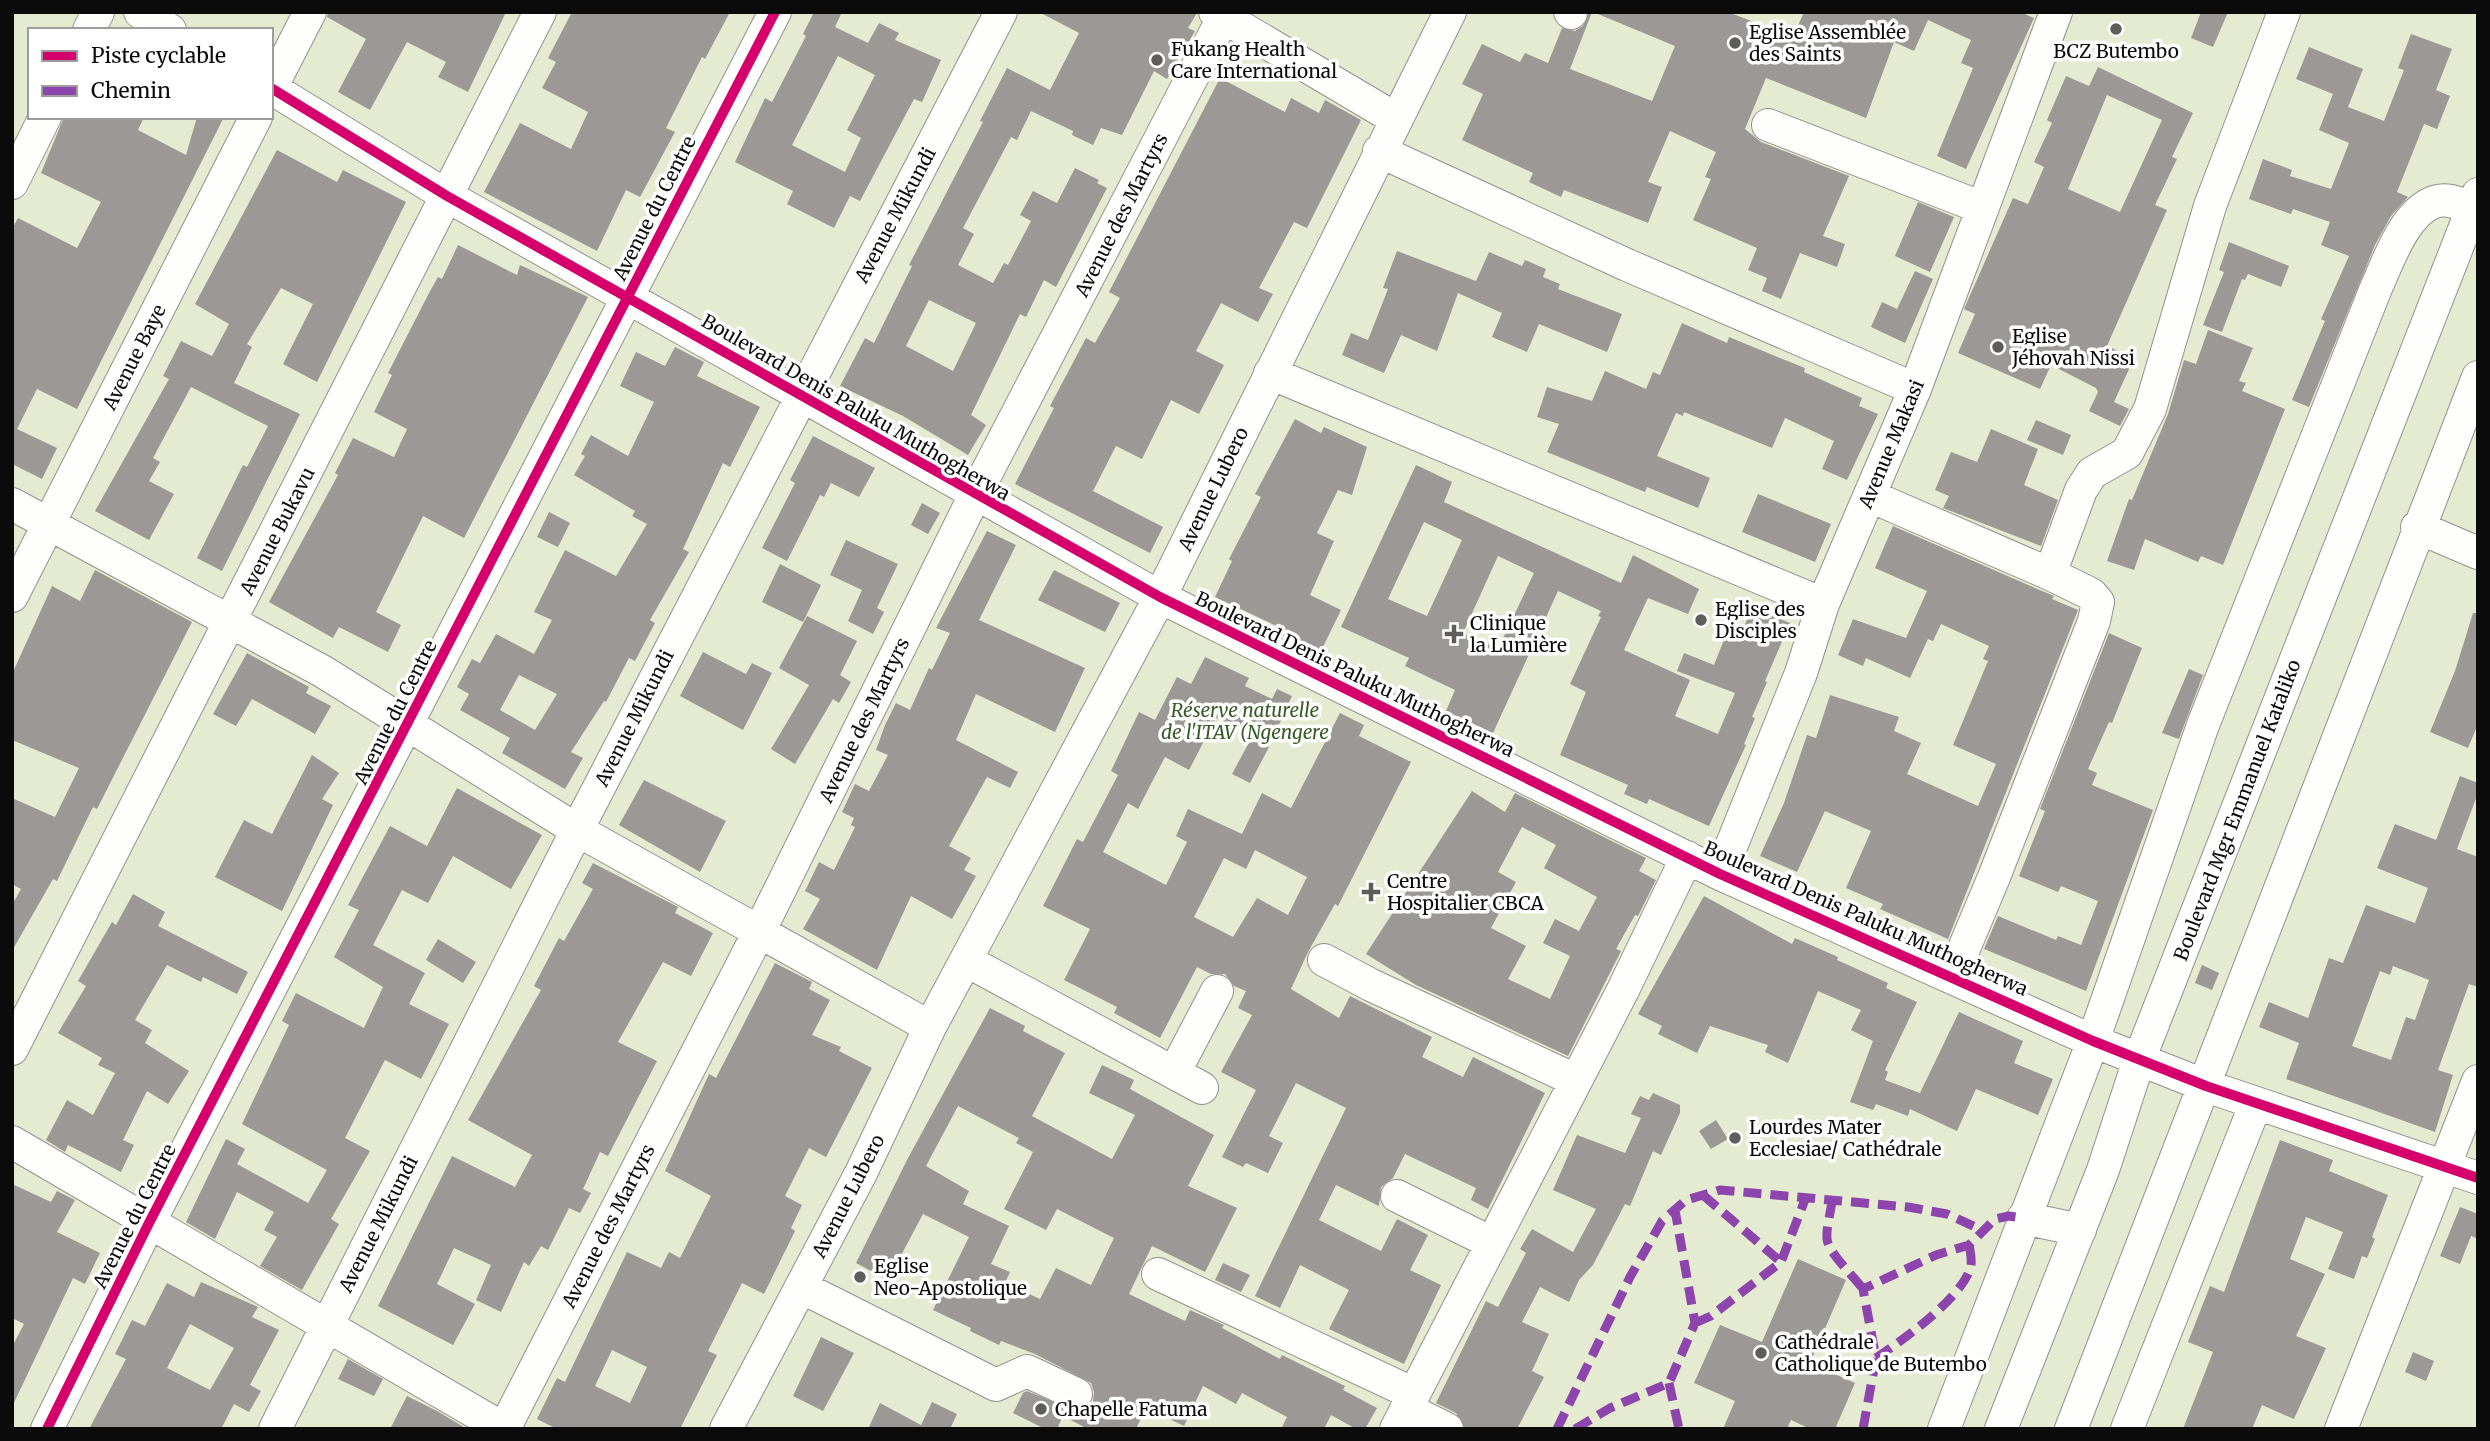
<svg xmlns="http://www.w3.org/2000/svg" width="2490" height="1441" viewBox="0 0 2490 1441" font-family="Merriweather,serif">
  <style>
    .green { fill: #e4ebd1; fill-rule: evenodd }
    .building { fill: #9c9895; fill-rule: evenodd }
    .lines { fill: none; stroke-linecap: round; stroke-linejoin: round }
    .minor-casing { stroke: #92918e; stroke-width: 34 }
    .minor { stroke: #fefefd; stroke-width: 32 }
    .quiet { stroke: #8e44ad; stroke-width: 9; stroke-dasharray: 18 9; stroke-linecap: butt }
    .cycleway-casing { stroke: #fff; stroke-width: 15 }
    .cycleway { stroke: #d6006c; stroke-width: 10 }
    .poi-dot { fill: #5e5d5b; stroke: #fff; stroke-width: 2.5 }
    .labels { text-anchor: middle; stroke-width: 7; stroke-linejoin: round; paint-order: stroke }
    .poi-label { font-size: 19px; fill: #0b0b0b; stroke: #fff; text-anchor: start }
    .street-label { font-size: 19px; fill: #0b0b0b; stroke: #fff }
    .park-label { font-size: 19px; font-style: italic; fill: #355a24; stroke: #fff }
  </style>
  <rect width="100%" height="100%" fill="#f9f6ef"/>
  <path class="green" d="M12 12H2478V1429H12ZM30 30H271V117H30Z"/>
  <path class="building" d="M328 12H506L468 92 438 77 446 62 407 42 370 110 338 92 366 39 327 17Z
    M572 12H730L705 59 702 57 666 128 675 132 640 197 626 190 597 251 484 192 520 123 571 149 588 112 542 88 556 62 548 58Z
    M814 12H842L835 27 868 43 879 23 899 33 895 40 941 60 922 102 914 99 860 201 850 196 834 228 787 204 793 191 735 162 765 98 772 102 806 36 803 34ZM838 56 875 75 847 130 861 138 845 172 792 145Z
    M1039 12 1197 13 1188 28 1195 31 1167 79 1154 71 1122 135 1101 128 1093 145 1072 135 1073 131 1031 111 1017 140 1011 137 963 228 974 234 958 265 993 283 1004 263 1008 265 1031 221 1020 215 1033 191 1057 203 1075 168 1099 180 1097 183 1107 188 1056 287 1044 280 1026 317 1020 314 971 415 986 425 968 455 903 416 840 386 865 338 874 343 912 266 909 265 983 122 980 121 1007 68 1050 90 1079 33ZM929 300 976 323 953 371 906 346Z
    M1589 12H1592L1570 69 1652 101 1675 46 1593 12H1728L1793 37 1804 12H2020L2034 18 1966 169 1937 156 1973 68 1961 63 1971 40 1928 20 1914 51 1894 42 1866 118 1766 78 1745 129 1761 142 1849 176 1823 236 1845 244 1837 267 1800 253 1781 299 1762 291 1767 278 1748 270 1757 248 1693 220 1711 179 1705 177 1716 152 1670 131 1648 182 1662 187 1648 223 1564 190 1561 197 1529 182 1533 173 1462 140 1483 94 1462 84 1482 44 1520 62 1525 53 1548 63 1562 28 1575 31 1583 26Z
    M2201 12H2228L2213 47 2191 38Z
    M2411 34 2452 49 2436 90 2450 96 2437 129 2424 124 2397 192 2408 197 2391 216 2375 245 2309 407 2292 400 2325 321 2321 319 2349 256 2321 245 2330 222 2293 209 2291 214 2249 199 2263 159 2292 170 2290 176 2331 189 2349 143 2319 130 2333 94 2296 79 2309 47 2363 69 2348 107 2384 121 2404 70 2398 68Z
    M2098 67 2193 113 2172 157 2177 159 2155 205 2167 210 2107 346 2134 358 2114 402 2129 409 2120 426 2089 411 2098 392 2096 388 2051 365 2040 389 1958 353 1975 314 1964 309 2013 198 2028 204 2044 167 2034 162 2052 123 2047 120 2066 76 2089 86ZM2107 95 2162 120 2120 212 2068 189Z
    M1220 78 1285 112 1291 98 1319 113 1325 100 1361 120 1307 228 1294 222 1259 288 1273 294 1258 322 1221 303 1196 351 1224 365 1199 414 1171 400 1142 459 1116 446 1093 491 1163 527 1150 553 1015 484 1054 408 1050 406 1086 338 1095 343 1120 298 1109 292Z
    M64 117H144L138 130 186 155 197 117H224L77 409 37 389 17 429 57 448 42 479 12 464V229L18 218 77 248 101 202 41 173Z
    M277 150 337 182 343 170 406 202 317 382 283 364 313 304 281 288 247 344 252 347 234 383 300 414 222 571 197 558 243 465 247 467 268 426 191 387 153 458 160 462 149 481 174 494 149 540 95 511 169 379 163 376 181 341 212 356 229 324 195 304Z
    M1918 202 1954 217 1930 272 1895 256Z
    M2229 242 2289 266 2281 287 2248 274 2245 280 2242 279 2222 332 2203 325 2224 272 2219 270Z
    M458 245 517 275 520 265 588 297 464 538 423 516 376 612 401 625 388 652 339 627 333 638 269 602 338 475 335 473 353 438 394 457 407 429 374 412 392 375 388 373 429 293 438 277 442 279Z
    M1397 251 1476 281 1489 252 1522 266 1525 260 1546 269 1543 277 1560 284 1558 289 1622 314 1607 352 1539 324 1527 352 1492 337 1502 313 1458 293 1437 351 1401 335 1384 373 1342 355 1351 333 1368 340 1388 289 1383 288Z
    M1915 271 1933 279 1905 343 1871 327 1882 302 1897 309Z
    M1682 323 1727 343 1729 337 1785 360 1805 368 1804 372 1862 398 1859 406 1878 414 1847 480 1822 469 1834 441 1785 418 1772 448 1684 412 1683 416 1676 413 1657 456 1710 478 1698 508 1647 487 1645 492 1547 452 1559 424 1537 417 1547 387 1592 401 1605 371 1646 389 1653 372 1660 375Z
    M2208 330 2253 348 2239 381 2246 383 2242 391 2285 409 2223 565 2201 556 2198 562 2145 539 2134 570 2107 561 2129 499 2132 500 2168 414 2184 360 2196 364Z
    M675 347 704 362 697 376 760 407 730 467 723 463 683 549 689 552 650 620 655 623 635 661 629 658 606 702 604 701 571 752 583 758 565 789 502 753 510 738 460 710 469 694 457 687 472 659 480 663 496 634 534 654 552 620 534 612 565 550 616 576 647 524 632 516 635 511 574 475 585 456 581 454 591 435 628 456 654 402 620 386 636 352 665 366ZM519 675 557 694 535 730 500 710Z
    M1295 419 1321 433 1324 427 1367 447 1352 495 1338 490 1317 533 1334 541 1310 595 1341 610 1320 653 1282 635 1285 630 1215 597 1232 561 1229 559 1261 497 1255 494Z
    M2036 420 2071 435 2063 455 2027 440Z
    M1991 429 2038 449 2024 485 2058 500 2041 546 1943 508 1949 496 1935 490 1951 452 1977 462Z
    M813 436 875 468 859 497 831 483 824 497 820 495 787 561 762 548 795 483 790 480Z
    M1416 465 1452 482 1444 502 1621 583 1633 555 1699 589 1688 614 1648 598 1624 650 1690 680 1675 716 1718 734 1735 693 1677 671 1684 653 1714 665 1731 622 1744 627 1752 607 1790 623 1765 681 1767 682 1752 717 1755 718 1744 744 1746 745 1709 826 1649 799 1647 804 1624 794 1628 785 1560 755 1586 692 1570 684 1601 617 1598 616 1601 611 1558 591 1493 733 1446 711 1455 690 1405 666 1409 658 1341 627ZM1424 522 1462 540 1427 616 1388 599ZM1498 556 1534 573 1498 649 1463 633Z
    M1758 494 1831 524 1815 562 1742 532Z
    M922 503 940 513 928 534 911 525Z
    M549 512 570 523 558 547 537 537Z
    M1893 526 2042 591 2054 596 2052 599 2078 610 1948 939 1880 909 1883 904 1846 888 1871 831 1825 811 1797 872 1760 856 1784 803 1807 735 1816 738 1830 695 1899 717 1894 731 1921 743 1907 774 1978 806 1996 764 1953 745 1988 661 1983 659 1989 646 1941 624 1933 641 1928 639 1910 678 1866 658 1863 666 1838 655 1853 619 1906 638 1927 591 1875 568Z
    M987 531 1016 545 979 620 1085 668 1055 732 976 694 956 740 1018 772 1010 788 987 777 949 846 971 858 964 870 976 876 952 919 911 896 877 970 803 929 820 899 805 891 819 862 834 870 855 827 851 825 854 818 842 812 855 784 869 791 888 755 876 750 885 725 896 703 910 710 929 668 932 670 950 633 936 628Z
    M846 540 898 564 877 608 884 612 873 634 848 621 862 590 830 575Z
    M780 564 821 585 803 622 762 602Z
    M95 570 192 622 97 809 93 807 57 881 53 879 12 951V905L21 889 12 884V798L55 817 79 768 12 740V674L52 586 80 601Z
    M1054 570 1120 603 1105 632 1038 600Z
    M2473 613H2478V724L2468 748 2430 732 2455 671Z
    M807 616 857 641 840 675 851 682 839 703 833 699 795 764 771 749 809 685 779 668Z
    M2109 633 2142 648 2112 723 2109 722 2088 769 2097 773 2092 785 2153 810 2086 991 1984 949 1998 916 2056 940 2058 936 2081 945 2098 901 2061 886 2058 892 2019 876 2045 811 2040 809Z
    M703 652 746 674 752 663 772 673 743 730 680 696Z
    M247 653 309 687 306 693 331 706 315 734 252 699 236 726 213 714Z
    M1205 657 1249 678 1245 686 1272 699 1277 689 1292 696 1267 751 1250 783 1232 774 1253 735 1216 718 1189 770 1165 757 1138 809 1128 803 1103 852 1166 885 1187 842 1176 836 1188 809 1242 834 1262 793 1291 808 1340 713 1364 725 1359 736 1411 762 1338 906 1335 904 1308 952 1291 989 1339 1018 1350 996 1432 1037 1422 1057 1463 1077 1473 1057 1545 1093 1488 1209 1471 1200 1476 1188 1405 1154 1393 1178 1381 1187 1379 1206 1336 1185 1319 1220 1381 1251 1397 1219 1428 1235 1410 1270 1441 1285 1404 1364 1329 1329 1349 1290 1300 1265 1280 1308 1255 1296 1346 1108 1296 1083 1269 1136 1283 1143 1268 1173 1246 1163 1243 1167 1222 1157 1256 1090 1221 1072 1252 1015 1238 1008 1246 991 1234 986 1225 974H1211L1197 967 1160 1038 1114 1013 1117 1007 1064 980 1090 929 1043 906 1077 839 1083 842 1118 775 1111 771 1139 712 1155 720 1177 677 1191 684ZM1255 850 1307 877 1288 915 1257 898 1233 937 1194 917 1224 858 1246 869Z
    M2189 669 2203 675 2179 739 2162 733Z
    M312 755 339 773 322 799 333 805 282 911 215 877 244 820 272 834Z
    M2460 776 2478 783V793L2457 849 2478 857V987L2469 984 2438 1070 2453 1075 2435 1132 2286 1079 2299 1043 2259 1027 2269 1002 2308 1018 2329 958 2343 963 2366 905 2415 923 2428 888 2377 868 2395 824 2436 840ZM2393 966 2429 980 2415 1020 2406 1017 2391 1060 2352 1046 2380 971 2390 975Z
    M644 780 726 821 700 872 619 825Z
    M457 788 542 835 511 889 453 856 428 903 402 890 373 945 425 973 409 1004 449 1024 421 1079 385 1060 345 1138 370 1151 331 1219 339 1224 302 1290 260 1266 277 1237 264 1230 274 1212 237 1192 215 1239 186 1222 226 1139 245 1149 237 1164 308 1203 327 1170 242 1124 289 1025 282 1021 296 993 364 1028 383 987 334 957 359 910 348 905 390 826 427 846Z
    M1472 791 1505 812 1515 793 1646 858 1639 871 1656 880 1638 916 1635 915 1616 949 1621 951 1568 1056 1416 985 1366 954ZM1522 827 1556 845 1544 868 1597 897 1579 931 1555 919 1543 943 1570 956 1550 999 1508 979 1526 946 1491 928 1516 882 1498 872Z
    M593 863 678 907 675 913 713 933 691 976 663 962 618 1042 657 1061 608 1156 600 1152 583 1189 591 1193 580 1213 569 1208 548 1250 541 1246 529 1266 524 1262 501 1312 476 1300 491 1265 454 1248 437 1284 475 1304 453 1345 378 1306 452 1156 515 1187 532 1155 468 1120 541 990 534 986 559 938 564 941 593 889 582 883Z
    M133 894 165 912 158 926 248 972 237 994 203 977 201 982 167 965 135 1020 152 1030 145 1043 189 1071 168 1104 147 1091 123 1140 134 1145 121 1172 68 1145 65 1152 46 1140 67 1100 93 1115 115 1073 98 1065 102 1058 58 1033 86 986 78 981 112 922 116 925Z
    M1704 896 1792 944 1795 938 1838 957 1837 960 1888 983 1886 988 1917 1002 1885 1070 1888 1072 1885 1080 1920 1093 1959 1012 2023 1041 2014 1063 2053 1079 2038 1115 1976 1089 1957 1131 1910 1109 1908 1116 1876 1104 1873 1110 1850 1102 1873 1041 1851 1030 1861 1010 1818 991 1788 1063 1765 1052 1768 1045 1710 1026 1697 1053 1658 1034 1662 1026 1638 1014Z
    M438 939 476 962 463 983 426 960Z
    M775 963 812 982 809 989 830 1000 812 1035 841 1047 839 1051 872 1068 826 1157 809 1148 785 1196 802 1205 791 1228 795 1231 764 1294 742 1283 708 1351 717 1355 680 1429H557L537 1419 557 1378 565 1382 627 1252 661 1268 669 1252 680 1258 711 1196 665 1171 709 1074 716 1078ZM612 1350 647 1367 630 1403 595 1386Z
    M2202 965 2219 973 2212 990 2195 983Z
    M990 1008 1025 1026 1023 1031 1065 1053 1032 1116 1112 1159 1135 1115 1089 1093 1102 1065 1134 1080 1130 1089 1214 1135 1188 1186 1237 1208 1205 1272 1152 1246 1129 1294 1185 1321 1190 1310 1224 1325 1222 1328 1280 1359 1282 1355 1345 1386 1343 1390 1377 1408 1365 1429H1356L1331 1415 1324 1429H1281L1287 1417 1242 1393 1236 1404 1203 1386 1184 1426 1146 1408 1136 1429H1088L1063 1416 1057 1429H1045L1013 1413 1023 1393 1027 1391 1078 1412 1093 1401 1094 1392 1091 1383 1035 1354 1001 1341 999 1345 970 1331 971 1328 933 1310 969 1237 923 1214 888 1280 856 1263 908 1158ZM958 1106 1019 1138 1016 1143 1033 1152 1004 1209 1046 1230 1057 1209 1114 1238 1091 1285 1056 1268 1040 1299 1005 1283 1010 1272 991 1264 1009 1226 963 1204 969 1191 926 1166Z
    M1653 1093 1680 1105V1113L1661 1155 1653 1151 1630 1206 1625 1204 1593 1265 1579 1280 1569 1302 1540 1287 1522 1322 1549 1334 1532 1371 1544 1377 1517 1429H1465L1456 1413 1436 1403 1486 1301 1498 1307 1526 1253 1520 1249 1532 1229 1573 1252 1596 1209 1553 1190 1577 1135 1625 1153 1641 1118 1631 1114 1640 1096 1649 1100Z
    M1716 1120 1728 1139 1711 1149 1699 1131Z
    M2280 1140 2333 1160 2329 1171 2388 1195 2372 1237 2375 1239 2367 1258 2362 1256 2354 1279 2328 1269 2343 1232 2306 1217 2290 1259 2325 1274 2296 1336 2326 1348 2294 1419 2262 1405 2252 1429H2183L2213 1352 2188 1342 2210 1286 2224 1292Z
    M12 1184 51 1202 57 1191 75 1200 57 1232 100 1253 85 1284 73 1278 12 1407V1347L24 1324 12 1318Z
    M2460 1207 2478 1214V1239L2471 1236 2460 1264 2440 1256Z
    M1798 1259 1846 1280 1810 1363 1855 1383 1835 1429H1810L1791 1420 1787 1429H1723L1735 1401 1694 1383 1720 1325 1762 1342Z
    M1223 1263 1250 1275 1241 1292 1215 1280Z
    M201 1282 258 1307 252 1317 279 1330 250 1385 261 1391 249 1412 234 1404 221 1429H89L126 1359 115 1354 132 1320 145 1326 167 1283 194 1297ZM190 1324 234 1348 210 1390 167 1368Z
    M821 1337 854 1353 823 1411 793 1396Z
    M2413 1352 2434 1361 2426 1381 2405 1372Z
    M348 1359 383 1379 374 1396 338 1379Z
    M407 1396 437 1411 467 1429H390Z
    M932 1402 957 1414 950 1429H868L880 1403 921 1425Z"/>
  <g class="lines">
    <g class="minor-casing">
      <path id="minor" d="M140 12 170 30
        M1215 12 1396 119
        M1570 12 1571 13
        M89 30 98 12
        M271 88 447 196 1160 597 1720 874 2093 1041 2206 1086 2478 1178
        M271 88 310 12
        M1768 125 1983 208
        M1379 151 1627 265 1915 389
        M12 183 45 117
        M1270 373 1823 604
        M1870 496 2050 574 2091 594 2098 602 2094 621 1994 877 1952 977
        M12 504 322 671 577 830 930 1027
        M2417 527 2478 553
        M2050 574 2081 490 2092 473 2127 453 2150 409 2210 206 2284 12
        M12 596 256 117
        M1720 874 1801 673 1823 604 1915 389 2056 12
        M1324 960 1371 985 1575 1080
        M967 961 1202 1088
        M12 1049 540 12
        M1174 1073 1217 991
        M12 1142 504 1429
        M1397 1196 1490 1242
        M2023 1218 2080 1230
        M1158 1274 1414 1394
        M801 1287 996 1385 1027 1371 1076 1394
        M1407 1409 1447 1429
        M47 1429 149 1223 775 12
        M275 1429 577 830 1001 12
        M504 1429 762 926 975 495 1226 12
        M726 1429 861 1173 930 1027 1160 597 1450 12
        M1396 1429 1623 990 1687 857
        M1944 1429 2093 1041 2203 725 2376 288C2388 262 2404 213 2434 202 2447 197 2461 204 2472 208
        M2001 1429 2103 1170 2139 1060 2478 194
        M2071 1429 2478 377
        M2127 1429 2256 1103
        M2341 1429 2478 1081"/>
    </g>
    <use href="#minor" class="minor"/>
    <path class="quiet" d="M1703 1195 1781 1262
      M1832 1200C1831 1212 1826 1227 1827 1239 1829 1254 1854 1276 1863 1289
      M1695 1323 1711 1316 1781 1262 1806 1197
      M1876 1358C1903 1340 1956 1302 1969 1272 1973 1262 1971 1255 1969 1245
      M1669 1383 1679 1429
      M1557 1429 1630 1277 1662 1221 1686 1200 1720 1190 1908 1207 1947 1214 1984 1231
      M1575 1429 1610 1408 1669 1383 1695 1323 1675 1210
      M1863 1429 1876 1358 1863 1289 1936 1255 1969 1245 1995 1219 2009 1216 2023 1218"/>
    <g class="cycleway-casing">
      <path id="cycleway" d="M271 88 447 196 1160 597 1720 874 2093 1041 2206 1086 2478 1178
        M47 1429 149 1223 775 12"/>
    </g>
    <use href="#cycleway" class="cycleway"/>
  </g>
  <g class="poi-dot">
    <circle cx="2116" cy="29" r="7"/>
    <circle cx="1735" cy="43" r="7"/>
    <circle cx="1157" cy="60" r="7"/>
    <circle cx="1998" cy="347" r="7"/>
    <circle cx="1701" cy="620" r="7"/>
    <path d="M1450.5 623.5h7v7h7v7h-7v7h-7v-7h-7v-7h7z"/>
    <path d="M1367.5 881.5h7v7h7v7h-7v7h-7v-7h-7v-7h7z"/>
    <circle cx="1735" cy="1138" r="7"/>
    <circle cx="860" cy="1277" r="7"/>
    <circle cx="1761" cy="1353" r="7"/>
    <circle cx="1041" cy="1409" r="7"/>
  </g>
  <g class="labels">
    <g class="poi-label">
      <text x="1749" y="39">Eglise Assemblée<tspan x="1749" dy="22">des Saints</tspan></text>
      <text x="1171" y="56">Fukang Health<tspan x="1171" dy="22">Care International</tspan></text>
      <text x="2116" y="58" text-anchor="middle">BCZ Butembo</text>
      <text x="2012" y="343">Eglise<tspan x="2012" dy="22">Jéhovah Nissi</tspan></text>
      <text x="1715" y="616">Eglise des<tspan x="1715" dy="22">Disciples</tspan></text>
      <text x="1470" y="630">Clinique<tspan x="1470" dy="22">la Lumière</tspan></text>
      <text x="1387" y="888">Centre<tspan x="1387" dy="22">Hospitalier CBCA</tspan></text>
      <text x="1749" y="1134">Lourdes Mater<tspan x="1749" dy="22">Ecclesiae/ Cathédrale</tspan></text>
      <text x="874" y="1273">Eglise<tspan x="874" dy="22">Neo-Apostolique</tspan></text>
      <text x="1775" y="1349">Cathédrale<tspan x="1775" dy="22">Catholique de Butembo</tspan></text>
      <text x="1055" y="1416">Chapelle Fatuma</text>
    </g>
    <g class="street-label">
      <text transform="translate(654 208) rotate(-63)" y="7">Avenue du Centre</text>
      <text transform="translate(895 215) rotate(-62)" y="7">Avenue Mikundi</text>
      <text transform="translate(1121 215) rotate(-63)" y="7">Avenue des Martyrs</text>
      <text transform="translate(134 357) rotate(-63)" y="7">Avenue Baye</text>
      <text transform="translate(856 407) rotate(30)" y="7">Boulevard Denis Paluku Muthogherwa</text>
      <text transform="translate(1891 444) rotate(-67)" y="7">Avenue Makasi</text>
      <text transform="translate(1213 489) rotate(-64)" y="7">Avenue Lubero</text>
      <text transform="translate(277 531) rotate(-63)" y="7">Avenue Bukavu</text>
      <text transform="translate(1355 674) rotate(26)" y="7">Boulevard Denis Paluku Muthogherwa</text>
      <text transform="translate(395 712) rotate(-63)" y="7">Avenue du Centre</text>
      <text transform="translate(634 718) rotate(-63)" y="7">Avenue Mikundi</text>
      <text transform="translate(864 720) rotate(-64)" y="7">Avenue des Martyrs</text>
      <text transform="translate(2237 810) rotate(-69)" y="7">Boulevard Mgr Emmanuel Kataliko</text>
      <text transform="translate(1866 918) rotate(24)" y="7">Boulevard Denis Paluku Muthogherwa</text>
      <text transform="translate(848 1196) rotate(-63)" y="7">Avenue Lubero</text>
      <text transform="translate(134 1216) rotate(-63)" y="7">Avenue du Centre</text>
      <text transform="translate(378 1224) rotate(-63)" y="7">Avenue Mikundi</text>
      <text transform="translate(608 1226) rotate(-63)" y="7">Avenue des Martyrs</text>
    </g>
    <g class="park-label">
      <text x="1245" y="717">Réserve naturelle<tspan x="1245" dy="22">de l'ITAV (Ngengere</tspan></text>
    </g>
  </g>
  <rect width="2490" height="1441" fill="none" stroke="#0b0b0b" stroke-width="28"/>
  <rect x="28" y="28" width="245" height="91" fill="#ffffff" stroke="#9d9d9d" stroke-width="2"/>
  <rect x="42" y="51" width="35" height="10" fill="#d6006c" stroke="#9d9d9d" stroke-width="2"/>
  <text x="91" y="63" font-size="21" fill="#0b0b0b">Piste cyclable</text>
  <rect x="42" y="86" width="35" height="10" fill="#8e44ad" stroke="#9d9d9d" stroke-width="2"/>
  <text x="91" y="98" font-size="21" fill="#0b0b0b">Chemin</text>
</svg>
